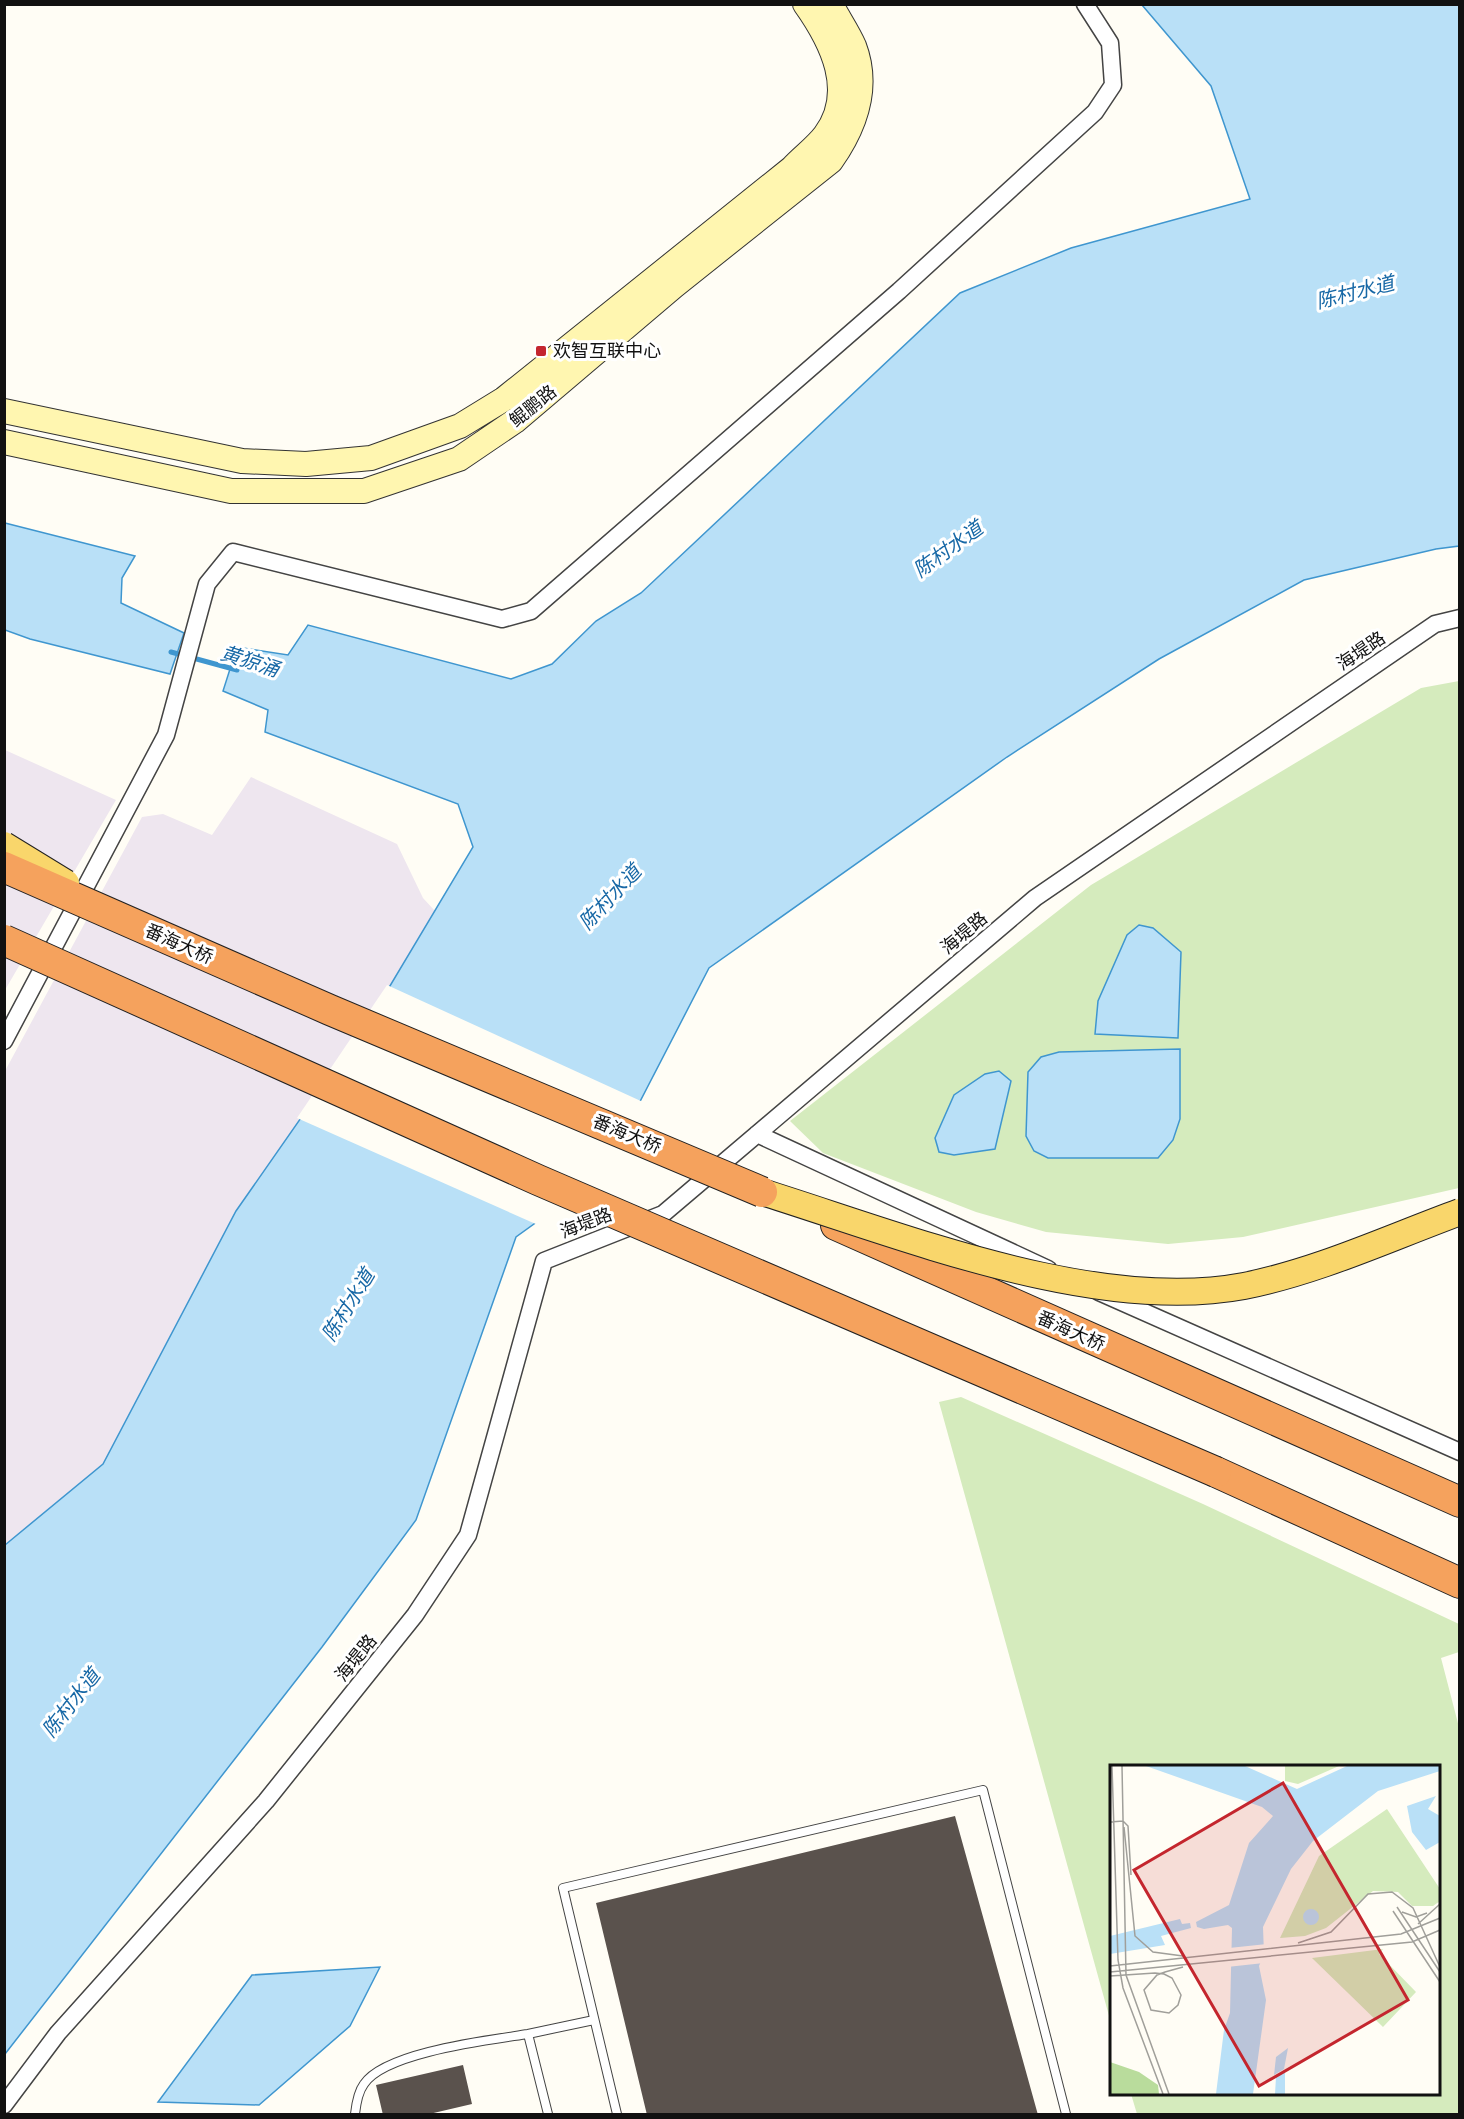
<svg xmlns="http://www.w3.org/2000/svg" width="1464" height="2119" viewBox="0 0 1464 2119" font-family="'Libre Baskerville','Noto Sans SC',serif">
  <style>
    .industrial { fill: #eee6ef }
    .green { fill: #d5ebbd }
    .water { fill: #b9e0f7; stroke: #3f96cf; stroke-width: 1.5 }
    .pier { fill: #fffdf5 }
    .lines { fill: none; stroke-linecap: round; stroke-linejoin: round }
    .stream { stroke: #3f96cf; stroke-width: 5 }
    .building { fill: #5a524d }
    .lane-casing { stroke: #444; stroke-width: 10 }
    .street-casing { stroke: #444; stroke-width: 19 }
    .secondary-casing { stroke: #333; stroke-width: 26 }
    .highway-casing { stroke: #222; stroke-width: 32 }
    .lane { stroke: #fff; stroke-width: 8 }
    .street { stroke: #fff; stroke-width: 16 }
    .secondary { stroke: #fff6b0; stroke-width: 24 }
    .highway { stroke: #f5a25d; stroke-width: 30 }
    .primary-bridge-casing { stroke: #222; stroke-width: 28; stroke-linecap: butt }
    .highway-bridge-casing { stroke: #222; stroke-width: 32; stroke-linecap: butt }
    .primary-bridge { stroke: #f9d66b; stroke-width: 26 }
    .highway-bridge { stroke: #f5a25d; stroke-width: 30 }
    .poi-dot { fill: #c4262e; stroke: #fff; stroke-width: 2 }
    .labels { text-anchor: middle; stroke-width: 6; stroke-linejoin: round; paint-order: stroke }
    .poi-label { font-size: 18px; fill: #111; stroke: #fff; text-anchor: start }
    .street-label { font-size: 18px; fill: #111; stroke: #fff }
    .water-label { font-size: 20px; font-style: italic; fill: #1768a6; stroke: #fff }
    .inset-road { fill: none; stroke: #a09f9a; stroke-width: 1.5 }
    .view { fill: #c4262e; fill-opacity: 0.15; stroke: #c4262e; stroke-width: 3 }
    .inset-edge { fill: none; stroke: #111; stroke-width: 3 }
  </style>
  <rect width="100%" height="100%" fill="#fffdf5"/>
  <path class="industrial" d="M5 750 116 800 5 990Z
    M251 777 397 844 423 898 435 911 372 1016 236 1211 103 1464 5 1545V1071L142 817 163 814 212 835Z"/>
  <path class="green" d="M1459 681V1188L1243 1237 1168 1244 1046 1232 976 1212 823 1153 790 1121 1091 885 1421 688Z
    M961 1397 1203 1504 1459 1624V1652L1441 1658 1460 1731 1459 2114H1137L1131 2094H1438V1766H1112L1111 2023 939 1402Z"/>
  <path class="water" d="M1142 5H1459V546L1436 549 1304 580 1159 659 1007 757 709 968 602 1175 516 1237 416 1520 322 1647 5 2054V1545L103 1464 236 1211 372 1016 473 847 458 804 265 732 268 710 223 691 237 647 288 655 308 625 511 679 552 664 596 621 641 593 960 293 1071 248 1250 199 1211 86Z
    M5 523 135 556 122 578 121 603 184 633 170 674 30 639 5 630Z
    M1139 925 1153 928 1181 952 1178 1038 1095 1034 1098 1001 1127 935Z
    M1180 1049V1119L1173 1140 1158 1158H1048L1034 1151 1026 1136 1028 1072 1041 1057 1059 1052Z
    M999 1071 1011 1081 995 1149 954 1155 939 1152 935 1138 954 1095 985 1074Z
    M380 1967 350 2026 259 2105 158 2102 252 1975Z"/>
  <path class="pier" d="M387 985 643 1102 604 1177 538 1225 297 1118Z"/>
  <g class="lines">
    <path class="stream" d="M171 652 237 670"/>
  </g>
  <path class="building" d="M955 1816 1038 2115H647L596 1903Z
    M463 2065 472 2104 425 2115H383L376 2085Z"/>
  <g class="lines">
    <g class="lane-casing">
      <path id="lane" d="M355 2114C356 2105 358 2092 364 2084 385 2052 490 2040 528 2034
        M548 2114 528 2034 594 2020
        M617 2114 563 1888 983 1790 1066 2114"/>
    </g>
    <g class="street-casing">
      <path id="street" d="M4 1041 166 735 207 584 233 552 502 619 531 611 899 291 1095 112 1113 85 1110 43 1085 4
        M757 1134 1048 1269
        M1099 1292 1460 1452
        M4 2105 58 2033 266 1801 415 1615 468 1535 544 1261 663 1214 1035 898 1435 624 1460 618"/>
    </g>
    <g class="secondary-casing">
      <path id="secondary" d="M4 411 242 461 306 464 371 458 460 426 504 399 792 168C802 157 816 147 825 135 857 92 832 42 805 4
        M4 442 231 491H364L459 459 515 421 674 286 831 161C855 127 870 88 854 46 848 32 838 18 831 4"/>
    </g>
    <g class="highway-casing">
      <path id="highway" d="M836 1225 1460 1502
        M1216 1472 1460 1583"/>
    </g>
    <use href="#lane" class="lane"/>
    <use href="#street" class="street"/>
    <use href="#secondary" class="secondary"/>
    <use href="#highway" class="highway"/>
    <g class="primary-bridge-casing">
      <path id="primary-bridge" d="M4 845 66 883
        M762 1192C903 1236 1096 1314 1244 1286 1319 1271 1389 1238 1460 1212"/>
    </g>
    <g class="highway-bridge-casing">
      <path id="highway-bridge" d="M4 867 330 1010 762 1192
        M4 940 538 1180 1216 1472"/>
    </g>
    <use href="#primary-bridge" class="primary-bridge"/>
    <use href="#highway-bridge" class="highway-bridge"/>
  </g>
  <rect class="poi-dot" x="535" y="345" width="12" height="12" rx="3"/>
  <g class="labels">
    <g class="poi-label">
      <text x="553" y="357">欢智互联中心</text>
    </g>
    <g class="street-label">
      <text transform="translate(533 406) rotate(-39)" y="6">鲲鹏路</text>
      <text transform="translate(1361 651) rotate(-34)" y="6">海堤路</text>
      <text transform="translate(964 933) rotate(-40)" y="6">海堤路</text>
      <text transform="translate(179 944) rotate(24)" y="6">番海大桥</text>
      <text transform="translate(627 1134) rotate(23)" y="6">番海大桥</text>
      <text transform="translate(586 1223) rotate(-21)" y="6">海堤路</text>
      <text transform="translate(1071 1331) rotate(24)" y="6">番海大桥</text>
      <text transform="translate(356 1658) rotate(-51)" y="6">海堤路</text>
    </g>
    <g class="water-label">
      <text transform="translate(1355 292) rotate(-14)" y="7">陈村水道</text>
      <text transform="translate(948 549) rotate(-36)" y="7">陈村水道</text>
      <text transform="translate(250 661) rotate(18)" y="7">黄猄涌</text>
      <text transform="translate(610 897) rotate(-47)" y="7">陈村水道</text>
      <text transform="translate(348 1305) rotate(-58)" y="7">陈村水道</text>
      <text transform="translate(71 1703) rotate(-52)" y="7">陈村水道</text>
    </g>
  </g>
  <g transform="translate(1110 1765)">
    <rect width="330" height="330" fill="#fffdf5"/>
    <path d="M175 1H229L188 19 175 16ZM277 44 330 124V136L323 141H302L288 127 263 126 216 163 195 171 170 173 209 91ZM273 184 269 189 306 227 273 262 202 193Z" fill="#d5ebbd"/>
    <path d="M0 297 29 307 48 320 49 329H0Z" fill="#b9dc9c"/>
    <path d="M36 1H135L187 24 237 1H330V6L268 26 203 76 181 104 153 162 154 189 149 201 156 235 143 329H106L114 265 120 248 122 163 118 160 94 164 87 162 86 157 119 140 139 78 163 51 152 42ZM326 31 318 44 330 51V77L316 85 302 67 297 41ZM193 152a8 8 0 1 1 16 0a8 8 0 1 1-16 0ZM70 154 72 159 80 158 81 163 51 171 55 180 0 189V171ZM178 283 174 304 164 310 166 292ZM175 307V329H165L166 312Z" fill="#b9e0f7"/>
    <path d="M157 179 154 198 117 202 119 183Z" fill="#fffdf5"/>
    <path class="inset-road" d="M2 1 8 195 13 223 53 329M12 1 16 210 59 329M0 57 13 56 18 61 21 110M14 62 25 171 43 187 73 191M287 142 330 207M283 146 330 217M292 147 306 152 317 148M308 159 330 139M188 178 221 167 258 129 282 127 303 143 330 202M0 201 291 169 330 153M0 207 302 177 330 165M0 211 45 208 54 209 62 213 71 230 68 240 59 248 41 245 34 225 47 210 55 207 73 202"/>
    <path class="view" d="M173 18 298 235 149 321 24 105Z"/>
    <rect width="330" height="330" class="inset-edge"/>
  </g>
  <rect width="1464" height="2119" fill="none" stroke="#111111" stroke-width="12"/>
</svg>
